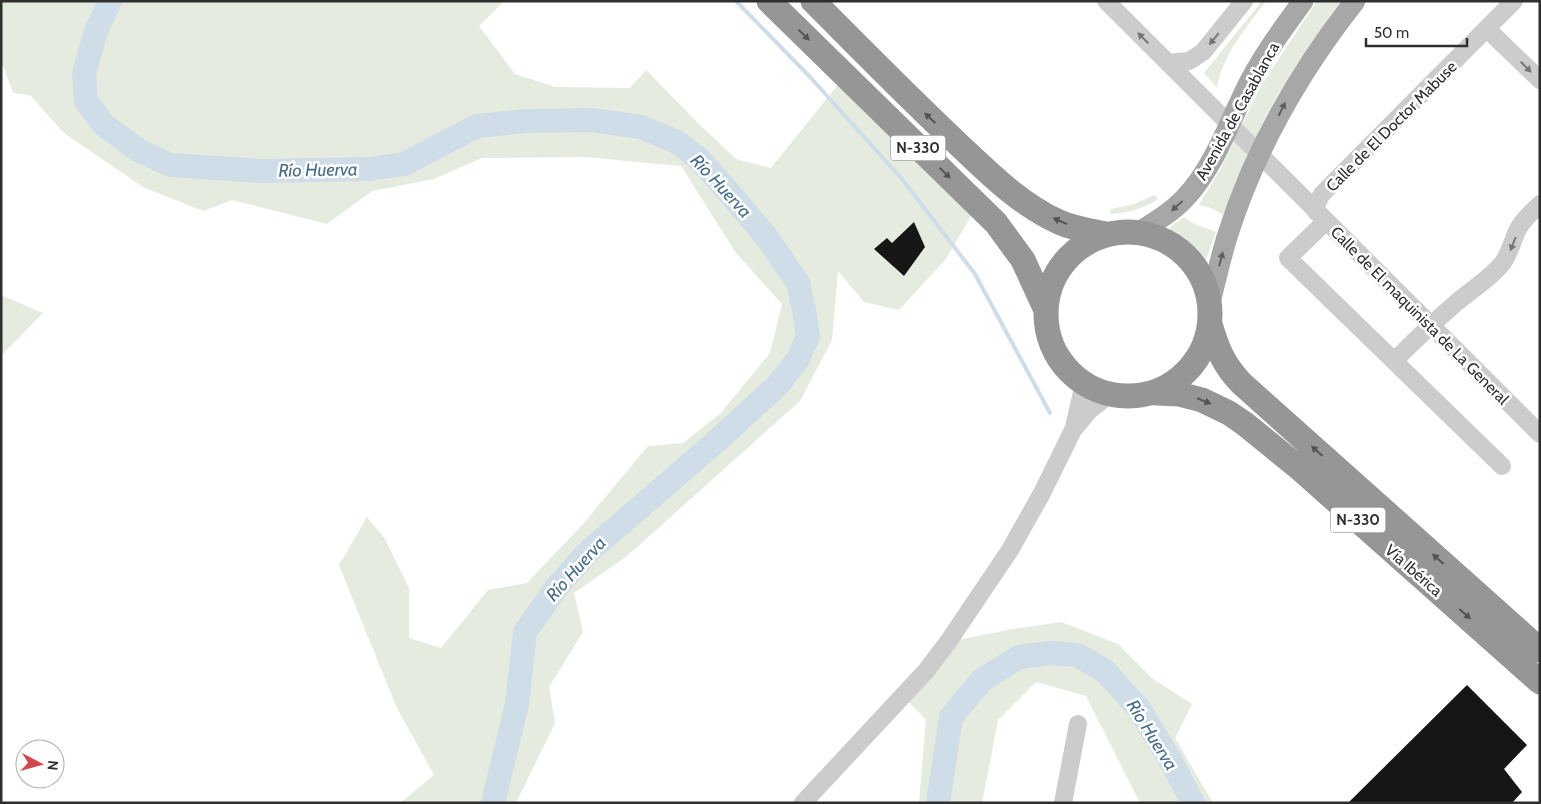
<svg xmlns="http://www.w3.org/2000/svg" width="1541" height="804" viewBox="0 0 1541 804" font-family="Cabin,sans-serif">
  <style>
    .green { fill: #e5ebdf; fill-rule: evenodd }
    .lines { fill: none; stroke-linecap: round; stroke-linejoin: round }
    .stream { stroke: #cedde8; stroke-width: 4 }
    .river { stroke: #cedde8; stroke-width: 24 }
    .building { fill: #161616 }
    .minor { stroke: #ccc; stroke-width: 18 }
    .major { stroke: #a7a7a7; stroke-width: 21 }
    .highway { stroke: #969696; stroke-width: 25 }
    .oneway { fill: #535353 }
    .oneway2 { fill: #767676 }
    .oneway3 { fill: #5f5f5f }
    .labels { text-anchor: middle; stroke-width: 5; stroke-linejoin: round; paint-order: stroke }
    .shield { fill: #fff; stroke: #6d6d6d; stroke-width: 1 }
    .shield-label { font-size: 15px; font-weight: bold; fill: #2f2f2f }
    .street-label { font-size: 16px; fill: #2f2f2f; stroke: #fff }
    .water-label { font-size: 18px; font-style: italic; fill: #476d88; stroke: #fff }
  </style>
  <rect width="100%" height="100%" fill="#fff"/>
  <path class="green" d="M1 1H504L479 26 515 74 555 87 630 88 646 70 700 125 736 159 771 168 841 81 975 209 946 259 899 310 864 302 838 271 832 340 800 401 627 556 574 593 583 632 549 687 555 723 516 803H400L434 775 396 706 339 565 367 517 385 539 409 588V638L441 648 488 590 527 583 583 524 648 446 683 443 721 413 770 353 782 304 736 253 681 166 584 157 482 158 434 179 372 191 327 224 232 200 203 211 143 187 64 133 30 95 13 93 1 60ZM914 222 925 247 903 276 875 249 887 238 901 253 905 231Z
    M1262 1H1266C1247 27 1222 55 1217 88L1204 73Z
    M1317 1H1341C1314 38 1287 76 1266 116 1250 148 1236 182 1223 215L1211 208 1199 205 1221 168 1261 86Z
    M1154 195 1157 197V200C1143 208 1128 213 1111 214L1110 213 1111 209 1134 204Z
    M1184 217C1192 225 1206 227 1216 232L1206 260 1186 240 1170 229 1171 226Z
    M1 295 43 313 1 356Z
    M1061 622 1118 644 1153 679 1192 704 1175 738 1213 803H1140L1086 696 1036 682 998 720 982 803H919L926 720 903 696 948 642 1007 630Z"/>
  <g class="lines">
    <path class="stream" d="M736 1 810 77 902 179 975 274 1050 413"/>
    <path class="river" d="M110 1 96 31 84 73 86 101 104 125 138 150 170 165 262 171 371 169 404 164 477 126 525 121 592 120 641 127 677 142 699 159 726 189 768 239 798 283 804 310 808 336 798 359 777 386 711 446 587 553 556 588 525 632 517 704 493 803
      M938 803 951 717 982 680 1019 657 1050 653 1077 655 1105 671 1140 710 1173 765 1193 803"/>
  </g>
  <path class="building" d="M914 222 925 247 904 276 874 249 887 238 892 243Z
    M1467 685 1527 745 1504 769 1522 792 1512 803H1348Z"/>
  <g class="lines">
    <path class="minor" d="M1106 1 1540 434
      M1487 29 1540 80
      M1168 63 1189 61 1203 52 1244 1
      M1316 212 1317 203 1322 194 1514 1
      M1326 221 1288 258 1502 466
      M1394 361C1414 341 1435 321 1456 303 1471 290 1488 280 1501 265 1509 256 1512 242 1517 231 1522 220 1532 212 1540 204
      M1074 427 1084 384
      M803 803 926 671 948 642 1010 550 1042 493 1073 430 1090 410 1110 394
      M1063 803 1078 724"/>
    <path class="major" d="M1139 232C1155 222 1172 212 1185 198 1215 166 1230 120 1250 81 1265 53 1284 27 1303 1
      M1209 307C1215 283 1220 260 1227 237 1254 151 1299 72 1355 1"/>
    <path class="highway" d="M769 1 996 223 1023 260 1046 310
      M813 1C861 49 908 97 957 143 988 172 1019 204 1059 222 1074 229 1091 231 1107 234
      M1046 314a82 82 0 1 1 164 0a82 82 0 1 1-164 0Z
      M1210 324C1217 348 1223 364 1241 383L1540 650
      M1157 393 1179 394 1202 400 1229 413 1245 424 1298 467 1540 682"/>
  </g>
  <defs><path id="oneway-solid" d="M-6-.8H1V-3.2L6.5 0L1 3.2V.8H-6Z" transform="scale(1.25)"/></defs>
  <g class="oneway">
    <use href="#oneway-solid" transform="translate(804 35) rotate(44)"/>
    <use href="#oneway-solid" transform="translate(930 118) rotate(-137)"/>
    <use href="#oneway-solid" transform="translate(945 173) rotate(44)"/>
    <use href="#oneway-solid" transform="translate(1060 221) rotate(-156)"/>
    <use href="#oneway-solid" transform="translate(1204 401) rotate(22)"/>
    <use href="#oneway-solid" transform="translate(1317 451) rotate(-138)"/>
    <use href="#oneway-solid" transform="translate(1438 559) rotate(-138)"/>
    <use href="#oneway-solid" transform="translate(1465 614) rotate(41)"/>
  </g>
  <g class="oneway2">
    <use href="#oneway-solid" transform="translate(1143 38) rotate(-135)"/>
    <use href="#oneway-solid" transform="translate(1214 39) rotate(129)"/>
    <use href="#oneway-solid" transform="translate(1526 67) rotate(45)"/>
    <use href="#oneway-solid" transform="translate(1513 244) rotate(111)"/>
  </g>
  <g class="oneway3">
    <use href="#oneway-solid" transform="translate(1282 109) rotate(-63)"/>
    <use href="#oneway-solid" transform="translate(1177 206) rotate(138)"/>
    <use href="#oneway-solid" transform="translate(1221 259) rotate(-75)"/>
  </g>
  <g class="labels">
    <g class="shield">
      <rect x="890.5" y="135.5" width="55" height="25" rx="4"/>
      <rect x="1330.5" y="507.5" width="55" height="25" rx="4"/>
    </g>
    <g class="shield-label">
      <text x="918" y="153">N-330</text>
      <text x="1358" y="525">N-330</text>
    </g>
    <g class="street-label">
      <text transform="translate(1237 111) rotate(-61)" y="6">Avenida de Casablanca</text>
      <text transform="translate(1391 126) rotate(-45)" y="6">Calle de El Doctor Mabuse</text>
      <text transform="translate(1420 315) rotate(45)" y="6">Calle de El maquinista de La General</text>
      <text transform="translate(1414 570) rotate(41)" y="6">Vía Ibérica</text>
    </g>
    <g class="water-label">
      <text transform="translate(318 170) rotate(-1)" y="6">Río Huerva</text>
      <text transform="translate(721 186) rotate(47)" y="6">Río Huerva</text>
      <text transform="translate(576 569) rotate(-48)" y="6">Río Huerva</text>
      <text transform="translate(1152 735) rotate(58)" y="6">Río Huerva</text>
    </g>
  </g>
  <rect width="1541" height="804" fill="none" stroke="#2f2f2f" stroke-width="5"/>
  <g transform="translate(40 764) rotate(96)"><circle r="24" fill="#ffffff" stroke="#acacac"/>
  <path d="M0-4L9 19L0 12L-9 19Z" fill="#d0484d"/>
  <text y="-8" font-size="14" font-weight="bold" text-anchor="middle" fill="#2f2f2f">N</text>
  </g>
  <path d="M1366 38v8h101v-8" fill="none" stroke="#2f2f2f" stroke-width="2.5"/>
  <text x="1374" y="38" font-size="15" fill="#2f2f2f" stroke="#ffffff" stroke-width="4" paint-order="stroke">50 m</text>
</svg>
